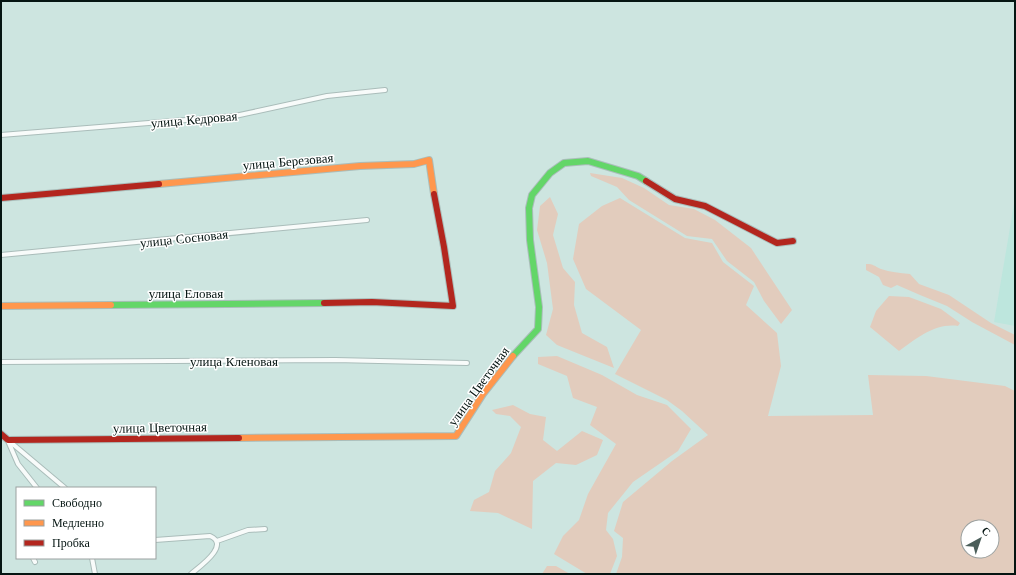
<svg xmlns="http://www.w3.org/2000/svg" width="1016" height="575" viewBox="0 0 1016 575" font-family="'Libre Baskerville',serif">
  <style>
    .built { fill: #bde6dd }
    .green { fill: #e2ccbd; fill-rule: evenodd }
    .lines { fill: none; stroke-linecap: round; stroke-linejoin: round }
    .street-casing { stroke: #aabdba; stroke-width: 6 }
    .fast-casing { stroke: #aabdba; stroke-width: 8 }
    .slow-casing { stroke: #aabdba; stroke-width: 8 }
    .jam-casing { stroke: #aabdba; stroke-width: 8 }
    .street { stroke: #f8fbfa; stroke-width: 4 }
    .fast { stroke: #63d668; stroke-width: 6 }
    .slow { stroke: #ff974d; stroke-width: 6 }
    .jam { stroke: #b3261e; stroke-width: 6 }
    .labels { text-anchor: middle; stroke-width: 3; stroke-linejoin: round; paint-order: stroke }
    .street-label { font-size: 13px; fill: #051512; stroke: #fff }
  </style>
  <rect width="100%" height="100%" fill="#cde5e0"/>
  <path class="built" d="M1015 198V326L994 322Z"/>
  <path class="green" d="M590 173 622 178 644 188 669 205 694 209 715 220 751 248 792 310 781 324 764 301 754 282 727 261 712 239 687 236 629 200 617 187 591 176Z
    M550 197 558 214 553 235 563 268 575 282 574 305 582 333 607 347 614 368 557 345 546 335 553 309 547 263 537 230 540 206Z
    M620 198 685 238 712 243 723 262 754 286 746 305 777 333 781 366 768 416 873 415 868 375 926 376 1005 386 1015 391V571L1013 574H616L622 557 623 538 614 531 623 502 672 461 708 435 682 411 667 400 615 374 641 330 586 289 573 259 579 224 602 206ZM968 527H992V551H968Z
    M866 264C874 264 874 266 881 269 890 272 900 273 910 274L919 284 949 295 991 323 1015 335V345L972 322 947 306 920 295 897 285 891 288 883 285 879 277 866 270Z
    M889 296 909 297 941 309 960 323 958 326C935 323 917 338 899 351L870 327 876 311Z
    M557 356 602 375 637 395 667 405 691 429 678 451 633 482 608 513 606 530 613 539 617 556 610 574H587L554 554 563 536 579 520 588 494 616 444 590 425 597 407 573 398 567 376 538 364V357Z
    M513 405 530 414 546 417 543 440 557 451 582 431 603 440 597 455 576 465 556 463 533 481 532 529 498 513 470 511 474 500 489 492 495 471 511 453 521 427 510 416 496 414 492 410Z
    M547 566H556L570 574H542Z"/>
  <g class="lines">
    <g class="street-casing">
      <path id="street" d="M1 135 235 116 327 96 385 90
        M1 255 367 220
        M1 362 335 360 467 363
        M8 440 65 488
        M8 441 18 464 37 488
        M155 540 210 536C231 545 199 567 191 574
        M217 541 248 530 265 529
        M33 558 35 562
        M92 558 95 574"/>
    </g>
    <g class="fast-casing">
      <path id="fast" d="M111 305 324 303
        M513 356 538 329 539 307 530 240 529 208 532 195 550 173 564 163 588 161 638 176 646 181"/>
    </g>
    <g class="slow-casing">
      <path id="slow" d="M159 184 360 166 414 164 429 160 434 194
        M1 306 111 305
        M239 438 456 436 483 394 513 356"/>
    </g>
    <g class="jam-casing">
      <path id="jam" d="M646 181 675 199 705 206 777 243 793 241
        M1 198 159 184
        M324 303 372 302 453 306 444 247 434 194
        M1 434 8 440 239 438"/>
    </g>
    <use href="#street" class="street"/>
    <use href="#fast" class="fast"/>
    <use href="#slow" class="slow"/>
    <use href="#jam" class="jam"/>
  </g>
  <g class="labels">
    <g class="street-label">
      <text transform="translate(194 119) rotate(-5)" y="5">улица Кедровая</text>
      <text transform="translate(288 161) rotate(-5)" y="5">улица Березовая</text>
      <text transform="translate(184 238) rotate(-6)" y="5">улица Сосновая</text>
      <text x="186" y="298">улица Еловая</text>
      <text x="234" y="366">улица Кленовая</text>
      <text transform="translate(478 386) rotate(-54)" y="5">улица Цветочная</text>
      <text transform="translate(160 427) rotate(-1)" y="5">улица Цветочная</text>
    </g>
  </g>
  <rect width="1016" height="575" fill="none" stroke="#051512" stroke-width="4"/>
  <rect x="16" y="487" width="140" height="72" fill="#ffffff" stroke="#9ba1a0"/>
  <rect x="24" y="500" width="20" height="6" fill="#63d668" stroke="#9ba1a0"/>
  <text x="52" y="507" font-size="12" fill="#051512">Свободно</text>
  <rect x="24" y="520" width="20" height="6" fill="#ff974d" stroke="#9ba1a0"/>
  <text x="52" y="527" font-size="12" fill="#051512">Медленно</text>
  <rect x="24" y="540" width="20" height="6" fill="#b3261e" stroke="#9ba1a0"/>
  <text x="52" y="547" font-size="12" fill="#051512">Пробка</text>
  <g transform="translate(980 539) rotate(40)"><circle r="19" fill="#ffffff" stroke="#9ba1a0"/>
  <path d="M0-3L7 15L0 10L-7 15Z" fill="#4b5e5a"/>
  <text y="-6" font-size="11" font-weight="bold" text-anchor="middle" fill="#051512">С</text>
  </g>
</svg>
